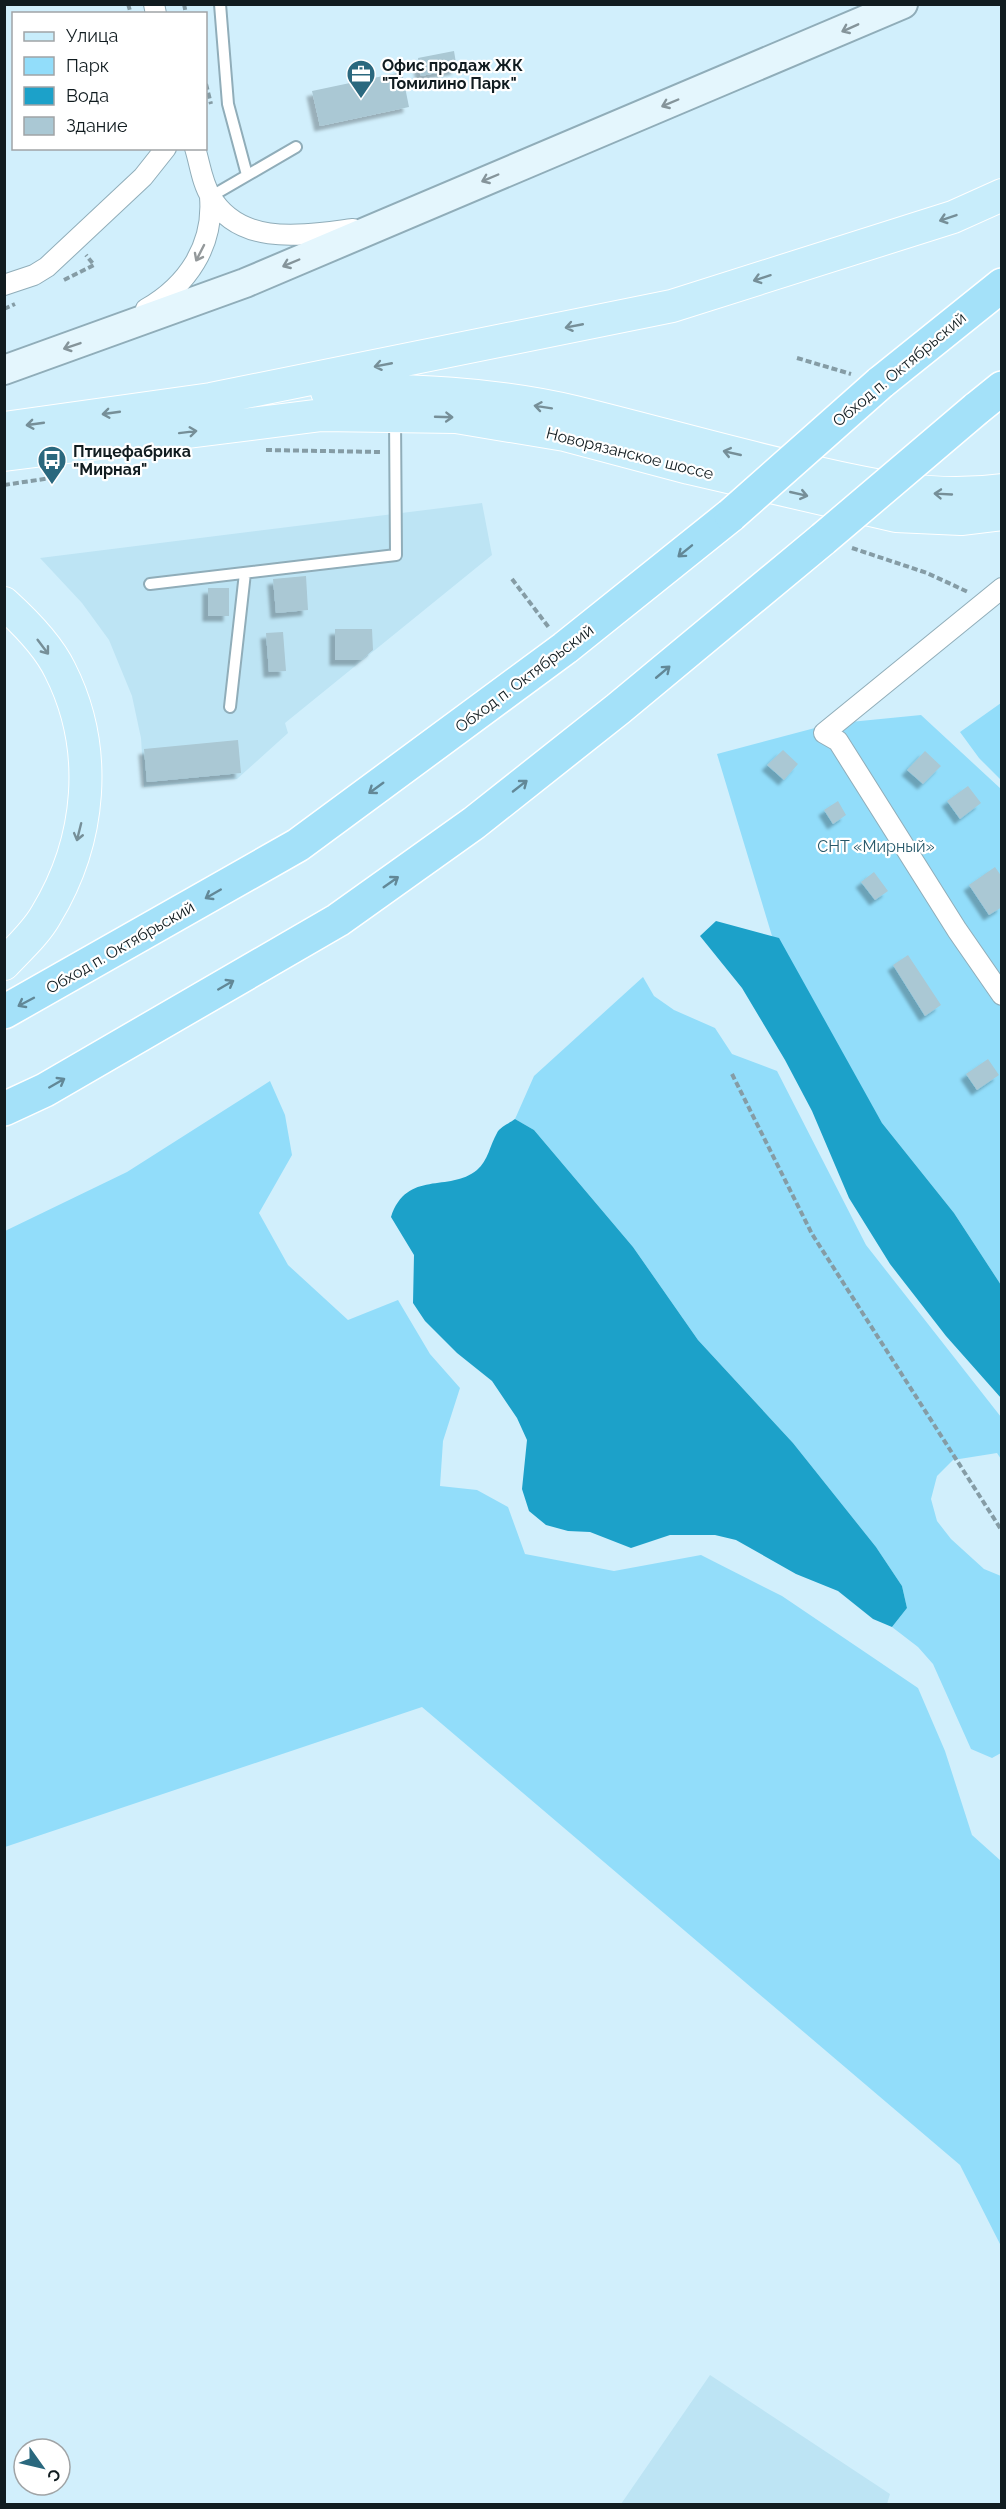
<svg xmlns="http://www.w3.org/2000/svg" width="1006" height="2509" viewBox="0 0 1006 2509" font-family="Raleway,sans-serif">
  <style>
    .built { fill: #bde4f4 }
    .green { fill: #92ddfa }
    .water { fill: #1ca1c9 }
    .building { fill: #aac8d4; filter: url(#shadow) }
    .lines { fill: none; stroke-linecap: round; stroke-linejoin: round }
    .lane-casing { stroke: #90adb9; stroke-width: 14 }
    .street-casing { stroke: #90adb9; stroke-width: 22 }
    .secondary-casing { stroke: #90adb9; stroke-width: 32 }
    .primary-casing { stroke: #fff; stroke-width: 34 }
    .highway-casing { stroke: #fff; stroke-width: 36 }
    .path { stroke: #859ca5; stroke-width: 4; stroke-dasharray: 6 3; stroke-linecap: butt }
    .lane { stroke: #fff; stroke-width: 10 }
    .street { stroke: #fff; stroke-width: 20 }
    .secondary { stroke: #e4f6fd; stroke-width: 28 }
    .primary { stroke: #c8edfb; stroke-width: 32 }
    .highway { stroke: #a4e1f9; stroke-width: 33 }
    .highway-bridge-casing { stroke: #fff; stroke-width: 36; stroke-linecap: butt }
    .highway-bridge { stroke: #a4e1f9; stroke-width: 33 }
    .oneway { stroke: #85949a }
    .oneway2 { stroke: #768f98 }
    .oneway3 { stroke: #94999b }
    .oneway4 { stroke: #628897 }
    .labels { text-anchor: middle; stroke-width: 4.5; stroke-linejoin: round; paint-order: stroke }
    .poi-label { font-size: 16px; font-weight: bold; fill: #111c20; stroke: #fff; text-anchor: start }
    .street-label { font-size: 16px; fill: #111c20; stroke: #fff }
    .park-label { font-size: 16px; fill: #28596a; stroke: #fff }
  </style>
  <defs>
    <filter id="shadow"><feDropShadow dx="-5.5" dy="5.5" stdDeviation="1.5" flood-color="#0004"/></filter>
  </defs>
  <rect width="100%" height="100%" fill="#d1effc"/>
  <path class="built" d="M482 503 492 555 285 723 288 733 237 779 144 787 141 738 132 696 109 640 82 603 40 558Z
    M710 2375 890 2494 887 2504H621Z"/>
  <path class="green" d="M1001 703V780L979 758 960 732Z
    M921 715 1001 789V1285L954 1213 882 1123 772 936 717 754 830 724Z
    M643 977 654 996 674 1010 715 1028 732 1054 777 1071 866 1245 1001 1417V1459L997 1453 953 1460 937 1476 931 1499 937 1521 951 1539 984 1569 1001 1576V1753L992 1758 971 1749 933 1664 918 1647 892 1627 907 1608 902 1586 876 1547 793 1443 698 1340 633 1247 534 1130 515 1119 534 1076Z
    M270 1081 285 1115 292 1155 259 1213 288 1265 348 1320 398 1300 430 1354 460 1388 443 1441 440 1486 477 1490 508 1507 525 1554 614 1571 701 1555 782 1596 918 1688 945 1751 972 1835 1001 1861V2246L960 2165 422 1707 5 1847V1231L127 1172Z"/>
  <path class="water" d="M716 921 779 938 882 1123 954 1213 1001 1285V1398L946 1336 890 1264 849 1198 812 1111 785 1060 742 988 700 936Z
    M515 1119 534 1130 633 1247 698 1340 793 1443 876 1547 902 1586 907 1608 892 1627 873 1619 838 1591 796 1574 736 1540 715 1535H670L631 1548 590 1532 568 1531 546 1525 529 1511 522 1489 527 1440 517 1418 492 1381 457 1353 425 1321 413 1303 414 1255 391 1217C407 1169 449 1193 477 1170 488 1161 490 1145 497 1133 500 1127 510 1123 515 1119Z"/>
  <path class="building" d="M454 51 457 69 421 76 418 58Z
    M402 72 409 107 320 126 312 91Z
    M306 576 308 610 276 613 273 579Z
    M208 588H229V616H208Z
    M335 629H372L373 650 361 660H335Z
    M283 632 286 671 269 672 266 633Z
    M238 740 241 773 147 782 144 749Z
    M783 750 798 764 784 780 767 765Z
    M925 751 941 766 923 784 907 770Z
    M968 786 981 803 960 819 947 801Z
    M838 801 846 815 833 824 824 810Z
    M995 867 1002 877V907L989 915 969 885Z
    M874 872 888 891 875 900 861 882Z
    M908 955 941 1005 925 1016 893 965Z
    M988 1059 999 1075 977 1090 966 1074Z"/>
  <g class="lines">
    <g class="lane-casing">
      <path id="lane" d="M220 4 228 104 247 175
        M210 197 296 147
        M150 584 396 555 395 418
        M230 707 245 573"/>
    </g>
    <g class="street-casing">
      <path id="street" d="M154 4 156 14
        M195 148C200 164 202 183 211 197 241 247 303 235 353 229
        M4 285 34 275 47 267 143 177 166 148
        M146 309C188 285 214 245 210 197
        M1002 588 824 733 838 741 957 930 1002 995"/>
    </g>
    <g class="secondary-casing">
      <path id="secondary" d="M4 370 245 283 903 4"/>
    </g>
    <g class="primary-casing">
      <path id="primary" d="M327 392C403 388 501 394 575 412 649 430 722 451 796 468 866 484 929 500 1002 490
        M4 428 211 399 672 306 953 217 1002 195
        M4 455 322 415 456 417 565 435 689 468 896 516 961 519 1002 514
        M4 603C25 622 48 645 60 670 100 749 91 841 46 915 36 933 18 949 4 964"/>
    </g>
    <g class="highway-casing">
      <path id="highway" d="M880 383 1002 285
        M976 409 1002 388
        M4 1012 298 845 565 648 731 515
        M4 1109 45 1090 338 920 474 823 618 709 823 539"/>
    </g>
    <path class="path" d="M128 4 131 14
      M184 4 186 14
      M206 84 211 104
      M64 280 94 265 86 255
      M4 309 15 304
      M797 358 851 374
      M266 450 381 452
      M4 485 51 478
      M852 548 927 573 968 592
      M512 579 550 629
      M732 1074 812 1234 1002 1531"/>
    <use href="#lane" class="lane"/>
    <use href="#street" class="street"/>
    <use href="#secondary" class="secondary"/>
    <use href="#primary" class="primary"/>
    <use href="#highway" class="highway"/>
    <g class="highway-bridge-casing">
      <path id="highway-bridge" d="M731 515 880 383
        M823 539 976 409"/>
    </g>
    <use href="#highway-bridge" class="highway-bridge"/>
  </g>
  <defs><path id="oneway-shaft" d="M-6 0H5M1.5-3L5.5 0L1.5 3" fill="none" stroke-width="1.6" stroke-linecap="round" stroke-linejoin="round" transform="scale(1.5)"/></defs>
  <g class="oneway">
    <use href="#oneway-shaft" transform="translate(850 28) rotate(156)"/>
    <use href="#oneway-shaft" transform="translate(670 103) rotate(157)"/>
    <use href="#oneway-shaft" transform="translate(490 178) rotate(157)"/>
    <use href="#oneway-shaft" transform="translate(291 263) rotate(157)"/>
    <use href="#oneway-shaft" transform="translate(72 346) rotate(161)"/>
  </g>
  <g class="oneway2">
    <use href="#oneway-shaft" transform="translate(948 218) rotate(161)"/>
    <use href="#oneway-shaft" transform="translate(762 278) rotate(162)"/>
    <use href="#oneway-shaft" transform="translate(574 326) rotate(169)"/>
    <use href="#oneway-shaft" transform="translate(383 365) rotate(169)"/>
    <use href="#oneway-shaft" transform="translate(543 407) rotate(-171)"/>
    <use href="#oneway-shaft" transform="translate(111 413) rotate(172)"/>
    <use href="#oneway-shaft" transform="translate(444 417) rotate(2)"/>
    <use href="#oneway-shaft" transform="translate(35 424) rotate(172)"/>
    <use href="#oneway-shaft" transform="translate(188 432) rotate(-7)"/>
    <use href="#oneway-shaft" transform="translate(732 453) rotate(-167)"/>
    <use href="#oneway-shaft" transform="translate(799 494) rotate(13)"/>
    <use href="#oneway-shaft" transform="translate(943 494) rotate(-177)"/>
    <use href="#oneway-shaft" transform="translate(43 647) rotate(53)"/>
    <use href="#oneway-shaft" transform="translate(79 832) rotate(104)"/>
  </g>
  <use class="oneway3" href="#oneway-shaft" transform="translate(200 253) rotate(117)"/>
  <g class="oneway4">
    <use href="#oneway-shaft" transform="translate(685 551) rotate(141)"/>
    <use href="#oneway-shaft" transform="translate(663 672) rotate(-40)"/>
    <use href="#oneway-shaft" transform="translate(520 786) rotate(-38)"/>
    <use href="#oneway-shaft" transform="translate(376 788) rotate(144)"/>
    <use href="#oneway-shaft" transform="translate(391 882) rotate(-35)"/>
    <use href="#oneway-shaft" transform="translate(213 894) rotate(150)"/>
    <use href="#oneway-shaft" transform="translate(226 985) rotate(-30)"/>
    <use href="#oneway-shaft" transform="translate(26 1002) rotate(152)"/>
    <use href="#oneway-shaft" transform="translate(57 1083) rotate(-30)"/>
  </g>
  <defs>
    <g id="office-pin" transform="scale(1.5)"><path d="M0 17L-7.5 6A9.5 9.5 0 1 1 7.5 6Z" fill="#2a687e" stroke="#fff"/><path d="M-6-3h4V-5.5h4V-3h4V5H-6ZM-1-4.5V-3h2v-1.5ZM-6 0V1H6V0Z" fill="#fff"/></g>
    <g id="bus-pin" transform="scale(1.5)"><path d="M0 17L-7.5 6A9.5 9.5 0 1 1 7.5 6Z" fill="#2a687e" stroke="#fff"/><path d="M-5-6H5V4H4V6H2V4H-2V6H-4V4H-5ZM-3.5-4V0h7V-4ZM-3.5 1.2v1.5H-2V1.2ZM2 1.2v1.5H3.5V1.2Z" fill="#fff"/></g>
  </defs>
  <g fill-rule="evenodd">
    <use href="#office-pin" x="361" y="74"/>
    <use href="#bus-pin" x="52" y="460"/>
  </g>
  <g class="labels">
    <g class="poi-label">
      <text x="382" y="71">Офис продаж ЖК<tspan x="382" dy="18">"Томилино Парк"</tspan></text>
      <text x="73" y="457">Птицефабрика<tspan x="73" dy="18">"Мирная"</tspan></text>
    </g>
    <g class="street-label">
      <text transform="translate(899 369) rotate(-40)" y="6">Обход п. Октябрьский</text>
      <text transform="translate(630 453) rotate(14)" y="6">Новорязанское шоссе</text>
      <text transform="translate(524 678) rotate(-37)" y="6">Обход п. Октябрьский</text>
      <text transform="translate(120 947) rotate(-30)" y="6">Обход п. Октябрьский</text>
    </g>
    <g class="park-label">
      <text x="876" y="852">СНТ «Мирный»</text>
    </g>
  </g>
  <rect width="1006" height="2509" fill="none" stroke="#111c20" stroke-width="12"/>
  <rect x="12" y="12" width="195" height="138" fill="#ffffff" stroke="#a0a4a6" stroke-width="1.5"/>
  <rect x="24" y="32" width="30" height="9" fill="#c8edfb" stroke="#a0a4a6" stroke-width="1.5"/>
  <text x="66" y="42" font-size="18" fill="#111c20">Улица</text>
  <rect x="24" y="57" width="30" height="18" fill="#92ddfa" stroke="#a0a4a6" stroke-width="1.5"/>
  <text x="66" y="72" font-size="18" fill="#111c20">Парк</text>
  <rect x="24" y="87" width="30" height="18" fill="#1ca1c9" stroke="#a0a4a6" stroke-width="1.5"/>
  <text x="66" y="102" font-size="18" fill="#111c20">Вода</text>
  <rect x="24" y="117" width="30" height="18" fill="#aac8d4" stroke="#a0a4a6" stroke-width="1.5"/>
  <text x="66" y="132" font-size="18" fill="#111c20">Здание</text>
  <g transform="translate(42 2467) rotate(124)"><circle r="28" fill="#ffffff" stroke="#a0a4a6" stroke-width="1.5"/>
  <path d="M0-4.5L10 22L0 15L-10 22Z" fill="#2a687e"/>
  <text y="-9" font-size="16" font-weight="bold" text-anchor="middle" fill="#111c20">С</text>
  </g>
</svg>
